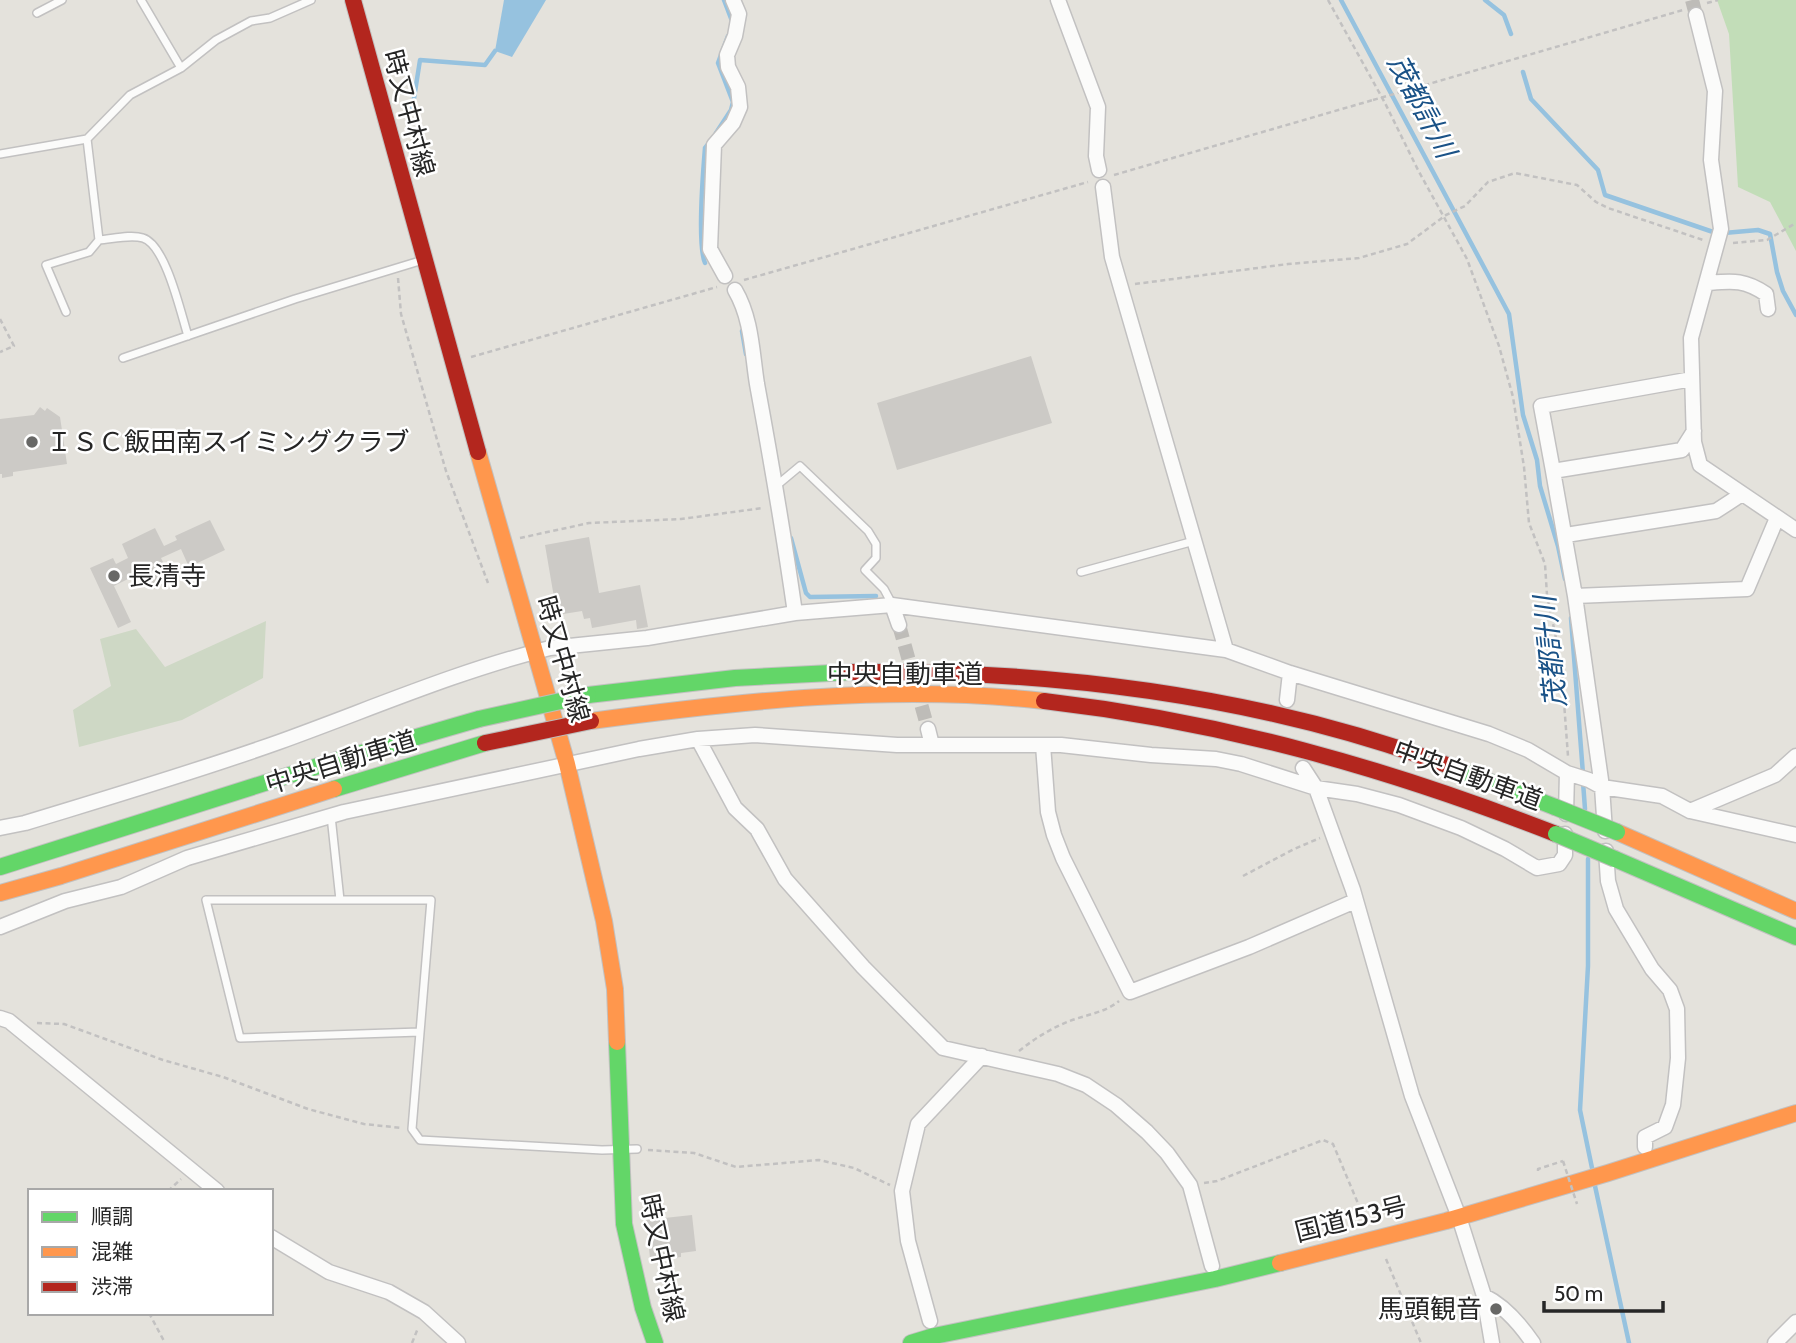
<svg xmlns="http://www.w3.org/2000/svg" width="1796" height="1343" viewBox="0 0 1796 1343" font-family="Cabin,'Noto Sans JP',sans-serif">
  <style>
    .green { fill: #c2ddb8 }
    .cemetery { fill: #ced8c5 }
    .water { fill: #96c2df }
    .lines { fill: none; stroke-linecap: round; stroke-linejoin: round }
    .stream { stroke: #96c2df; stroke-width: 4.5 }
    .building { fill: #cccac6 }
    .street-tunnel { stroke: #bebcb8; stroke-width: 14; stroke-dasharray: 14 7; stroke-linecap: butt }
    .lane-casing { stroke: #c2c1c1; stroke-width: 10 }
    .street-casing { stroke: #c2c1c1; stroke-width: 17 }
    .fast-casing { stroke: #c2c1c1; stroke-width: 18 }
    .slow-casing { stroke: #c2c1c1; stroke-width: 18 }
    .jam-casing { stroke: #c2c1c1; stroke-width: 18 }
    .path { stroke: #c2c1c1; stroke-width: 2.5; stroke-dasharray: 5 3.5; stroke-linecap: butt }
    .lane { stroke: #fbfbfa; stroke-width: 7 }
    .street { stroke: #fbfbfa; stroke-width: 14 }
    .fast { stroke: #63d668; stroke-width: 16 }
    .slow { stroke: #ff974d; stroke-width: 16 }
    .jam { stroke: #b3261e; stroke-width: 16 }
    .fast-bridge-casing { stroke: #bebdbb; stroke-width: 18; stroke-linecap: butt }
    .jam-bridge-casing { stroke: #bebdbb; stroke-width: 18; stroke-linecap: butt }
    .path-bridge { stroke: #c2c1c1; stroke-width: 2.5; stroke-dasharray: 5 3.5; stroke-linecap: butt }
    .fast-bridge { stroke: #63d668; stroke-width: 16 }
    .jam-bridge { stroke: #b3261e; stroke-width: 16 }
    .poi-dot { fill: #686866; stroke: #fff; stroke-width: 2.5 }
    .labels { text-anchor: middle; stroke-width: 5; stroke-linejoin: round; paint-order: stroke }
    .street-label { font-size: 26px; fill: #262626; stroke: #fff }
    .poi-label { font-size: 26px; fill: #262626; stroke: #fff; text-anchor: start }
    .water-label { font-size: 28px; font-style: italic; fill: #1a5287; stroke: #fff }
  </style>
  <rect width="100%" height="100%" fill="#e4e2dc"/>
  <path class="green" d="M1717 0H1796V251L1770 202 1738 187 1729 34Z"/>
  <path class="cemetery" d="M266 621 263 678 182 720 79 747 73 710 111 686 100 639 136 629 165 667Z"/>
  <path class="water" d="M504 0H546L512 57 495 51Z"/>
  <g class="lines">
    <path class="stream" d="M724 0 732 21
      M1341 0 1509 314 1523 415 1537 460 1540 486 1558 546 1565 579
      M1485 0 1504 15 1511 34
      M1523 72 1531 99 1598 170 1605 195 1716 233
      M412 111 420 60 485 65 495 51
      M716 133 731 110 733 102 718 63 728 36
      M1724 233 1758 230 1770 234 1777 272 1783 291 1796 315
      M705 263C697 244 703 172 705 148L709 143
      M742 331 746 354
      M791 538 806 593 810 597 876 596
      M1571 618 1583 774
      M1583 782 1585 809
      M1588 859V966L1580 1110 1592 1168
      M1595 1186 1629 1343"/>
  </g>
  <path class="building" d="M1031 356 1052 423 897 470 877 403Z
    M40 407 45 411 47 408 60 417 67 464 13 472V476L2 478V474H0V419L34 415Z
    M210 520 225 550 189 567 181 549 161 558 172 580 151 590 142 572 114 586 131 622 118 628 90 568 113 558 116 564 128 558 122 544 155 528 164 546 177 540 175 536Z
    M589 537 599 593 640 585 648 627 637 629 636 620 592 628 590 618 584 619 582 611 557 615 545 545Z
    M692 1215 696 1251 681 1253V1257L654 1260V1257L650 1258 646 1220Z"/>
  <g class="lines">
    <path class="street-tunnel" d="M1692 0 1696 15
      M899 625 928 729"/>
    <g class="lane-casing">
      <path id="lane" d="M141 0 181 68
        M37 13 62 0
        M87 139 99 240
        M0 154 87 139 130 95 181 68 216 40 251 21 270 18 311 0
        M66 312 46 265 89 252 99 240C112 239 131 234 143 238 166 245 181 314 188 336
        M123 358 295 299 423 260
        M776 486 800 466 868 531 876 544V558L865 570 884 589 892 604
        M1081 572 1194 541
        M331 816 340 900
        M420 1032 240 1038 206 900H431L412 1129 420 1140 602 1150 637 1149"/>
    </g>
    <g class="street-casing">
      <path id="street" d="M1058 0 1098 107 1096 156 1099 170
        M1696 15 1715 91 1711 160 1721 229 1691 338 1694 442 1700 465 1796 530
        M1103 187 1112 257 1226 650
        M725 276 710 249 714 145 733 123 740 107 738 87 728 67 727 55 735 36 739 14 733 0
        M1707 283C1732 281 1744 279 1766 294L1768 309
        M735 290C752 319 752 353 757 384 771 460 784 536 795 613
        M1553 471 1541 406 1692 379
        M1566 535 1716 511 1742 494
        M1575 596 1747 589 1777 518
        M892 605 899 625
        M1287 700 1290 673
        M928 729 932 745
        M698 739 735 808 757 829 785 879 863 967 943 1048 1058 1074 1086 1085 1116 1105 1147 1132 1167 1153 1190 1185 1212 1266
        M1043 745 1048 812 1054 835 1063 858 1130 992 1249 947 1355 901
        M1303 768 1316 788 1353 890 1412 1096 1459 1217 1484 1296 1492 1343
        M1690 811 1775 775 1796 756
        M1566 814 1567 773
        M0 828 25 823C110 797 195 772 279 742 368 710 457 671 550 648L647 638 795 613 892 605 1226 650 1290 673 1489 734 1528 750 1567 773 1589 780 1602 787 1662 796 1690 811 1796 835
        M1605 831 1602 787 1575 596 1553 471 1682 450 1694 431
        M1606 851 1608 881 1616 909 1652 969 1670 990 1677 1009 1678 1058 1673 1105 1665 1127 1645 1137V1147
        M0 927 65 901 121 887 187 858 344 812 639 749 698 739 755 735 897 745H1061L1151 755 1216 759 1241 764 1316 788 1357 794 1399 805 1461 828 1505 849 1537 868 1559 864 1565 855V834
        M0 1018 9 1021 217 1191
        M271 1237 329 1272 389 1292 424 1312 458 1343
        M1484 1296C1505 1306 1520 1324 1533 1343
        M930 1321 908 1241 902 1191 918 1124 982 1056
        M1775 1343 1796 1322"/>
    </g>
    <g class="fast-casing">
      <path id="fast" d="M588 695 735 678 851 672
        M1447 765 1555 807
        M334 789 485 743
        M1615 859 1796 937
        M0 867 334 761 479 719
        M617 1042 624 1224 643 1308 655 1343
        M911 1343 934 1336 1215 1279 1280 1263"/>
    </g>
    <g class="slow-casing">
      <path id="slow" d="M478 452 567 764 604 921 615 989 617 1042
        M591 721C740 701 894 684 1044 701
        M1617 832 1796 911
        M0 893 61 876 334 789
        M1280 1263 1446 1221 1608 1173 1796 1113"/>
    </g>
    <g class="jam-casing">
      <path id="jam" d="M353 0 478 452
        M851 672C1053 670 1257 695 1447 765
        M1044 701C1225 722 1387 768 1556 834"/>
    </g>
    <path class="path" d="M1328 0 1385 103 1418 170 1467 259 1499 346 1513 397 1524 467 1529 523 1545 564 1547 595 1561 662 1568 756
      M1707 3 1718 0
      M1408 90 1683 10
      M1114 175 1373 100
      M1733 243 1767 240 1796 223
      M398 278 401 314 446 471 488 583
      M744 280 1088 182
      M1135 284 1288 264 1359 258 1407 244 1446 215 1465 206 1488 182 1515 173 1577 185 1596 202 1608 208 1703 240
      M0 319 14 346 0 352
      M471 357 717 287
      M520 538 589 523 681 519 763 508
      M1243 876 1294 849 1320 838
      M37 1023 64 1024 163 1060 223 1077 308 1109 364 1124 402 1128
      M1019 1051C1034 1039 1050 1029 1067 1022 1084 1015 1105 1013 1119 1001
      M648 1150 694 1153 736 1167 819 1160 854 1168 890 1185
      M1538 1171V1169L1563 1161
      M1204 1183 1217 1181 1323 1140 1333 1144 1365 1220
      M168 1191 181 1179
      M1386 1259 1421 1343
      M149 1313 164 1341
      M412 1343 418 1328"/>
    <use href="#lane" class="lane"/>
    <use href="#street" class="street"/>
    <use href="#fast" class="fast"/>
    <use href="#slow" class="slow"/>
    <use href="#jam" class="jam"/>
    <g class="fast-bridge-casing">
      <path id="fast-bridge" d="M479 719 588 695
        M1555 807 1617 832
        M1556 834 1615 859"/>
    </g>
    <g class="jam-bridge-casing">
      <path id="jam-bridge" d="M485 743 591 721"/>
    </g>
    <path class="path-bridge" d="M1373 100 1408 90
      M1563 1161 1577 1204"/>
    <use href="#fast-bridge" class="fast-bridge"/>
    <use href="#jam-bridge" class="jam-bridge"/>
  </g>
  <g class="poi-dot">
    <circle cx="32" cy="442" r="7"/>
    <circle cx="114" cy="576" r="7"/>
    <circle cx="1496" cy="1309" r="7"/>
  </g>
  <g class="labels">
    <g class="street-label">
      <text transform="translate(409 113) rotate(75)" y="9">時又中村線</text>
      <text transform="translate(563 659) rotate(74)" y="9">時又中村線</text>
      <text x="905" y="683">中央自動車道</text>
      <text transform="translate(341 762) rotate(-17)" y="9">中央自動車道</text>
      <text transform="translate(1468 775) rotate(20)" y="9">中央自動車道</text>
      <text transform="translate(1351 1219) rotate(-14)" y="9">国道153号</text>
      <text transform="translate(662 1258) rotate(78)" y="9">時又中村線</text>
    </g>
    <g class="poi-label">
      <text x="46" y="451">ＩＳＣ飯田南スイミングクラブ</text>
      <text x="128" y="585">長清寺</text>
      <text x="1482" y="1318" text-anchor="end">馬頭観音</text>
    </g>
    <g class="water-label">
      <text transform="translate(1422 106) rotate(62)" y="10">茂都計川</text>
      <text transform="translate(1550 652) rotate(-96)" y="10">茂都計川</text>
    </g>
  </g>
  <rect x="28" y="1189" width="245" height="126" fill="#ffffff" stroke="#a8a8a8" stroke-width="2"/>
  <rect x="42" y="1212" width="35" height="10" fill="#63d668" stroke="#a8a8a8" stroke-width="2"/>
  <text x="91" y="1224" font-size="21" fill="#262626">順調</text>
  <rect x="42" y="1247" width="35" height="10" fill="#ff974d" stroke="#a8a8a8" stroke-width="2"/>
  <text x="91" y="1259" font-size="21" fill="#262626">混雑</text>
  <rect x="42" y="1282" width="35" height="10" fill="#b3261e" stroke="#a8a8a8" stroke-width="2"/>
  <text x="91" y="1294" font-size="21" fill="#262626">渋滞</text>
  <path d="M1544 1301v10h119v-10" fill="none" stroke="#262626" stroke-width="3.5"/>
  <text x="1554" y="1301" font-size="21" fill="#262626" stroke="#ffffff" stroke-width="5" paint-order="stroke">50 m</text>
</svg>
